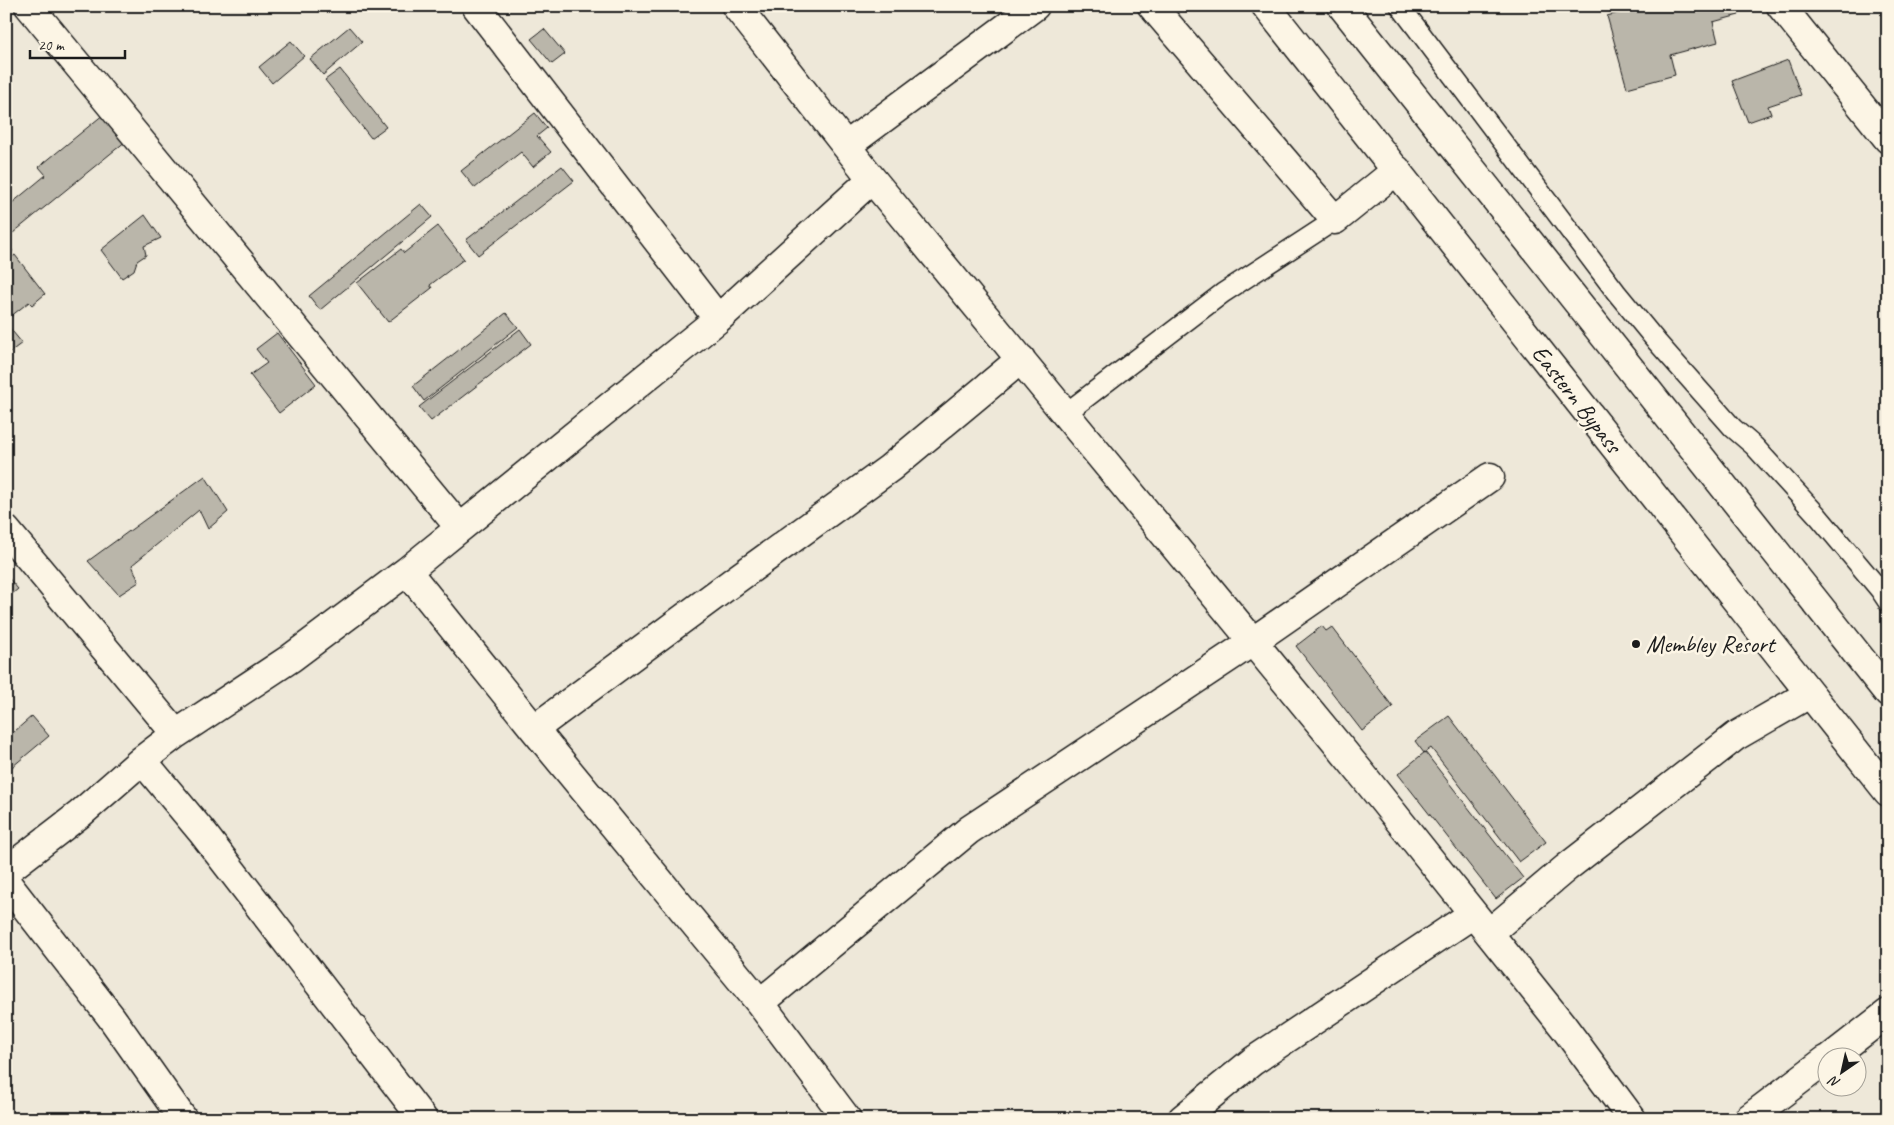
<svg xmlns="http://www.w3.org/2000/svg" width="1894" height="1125" viewBox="0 0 1894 1125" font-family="Caveat,sans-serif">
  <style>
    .building { fill: #bab6aa; stroke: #1c1c1c }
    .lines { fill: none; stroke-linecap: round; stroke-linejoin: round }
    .lane-casing { stroke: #1c1c1c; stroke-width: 22 }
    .street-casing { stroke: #1c1c1c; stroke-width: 31 }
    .primary-casing { stroke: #1c1c1c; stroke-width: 31 }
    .lane { stroke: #fcf5e5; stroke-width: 19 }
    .street { stroke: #fcf5e5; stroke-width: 28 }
    .primary { stroke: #fcf5e5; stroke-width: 28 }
    .poi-dot { fill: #1c1c1c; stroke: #fcf5e5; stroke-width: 2 }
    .labels { text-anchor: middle; stroke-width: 5; stroke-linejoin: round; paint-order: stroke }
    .street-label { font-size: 24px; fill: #1c1c1c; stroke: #fcf5e5 }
    .poi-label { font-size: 24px; fill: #1c1c1c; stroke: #fcf5e5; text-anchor: start }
  </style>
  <rect width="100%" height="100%" fill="#eee8d9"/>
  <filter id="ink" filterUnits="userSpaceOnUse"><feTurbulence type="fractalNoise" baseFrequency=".02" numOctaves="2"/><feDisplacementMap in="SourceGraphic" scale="10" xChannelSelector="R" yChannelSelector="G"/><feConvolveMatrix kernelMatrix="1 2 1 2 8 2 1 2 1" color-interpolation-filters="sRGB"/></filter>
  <g filter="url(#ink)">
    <path class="building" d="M1644 6H1736L1739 15 1713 22 1718 42 1670 55 1675 75 1627 88 1607 16Z
      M349 27 362 42 323 75 310 59Z
      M544 29 565 54 552 64 531 39Z
      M291 41 304 56 272 83 259 67Z
      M1788 60 1801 95 1768 106 1771 114 1748 122 1732 81Z
      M340 69 386 127 371 138 325 80Z
      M535 113 547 128 537 136 551 152 533 167 521 152 475 188 461 171Z
      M104 114 126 141 13 233 6 224V208L46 175 39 167Z
      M562 166 574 181 478 255 466 240Z
      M421 204 432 217 320 310 309 296Z
      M145 215 161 238 144 246 146 255 137 261 134 270 122 278 101 250Z
      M438 226 464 259 430 285 432 288 388 322 357 283 401 249 404 253Z
      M6 243 13 251 6 256Z
      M15 255 45 294 32 305 29 302 6 320V261Z
      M506 313 518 327 424 401 413 386Z
      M8 326 22 343 6 355V327Z
      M520 329 531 344 431 421 419 407Z
      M277 333 316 384 279 413 250 375 267 363 256 349Z
      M205 476 228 512 208 529 199 510 132 565 139 582 119 595 88 561Z
      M6 575 18 589 6 599Z
      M1322 626 1326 631 1332 627 1393 707 1362 731 1296 646Z
      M32 716 49 736 6 772V739Z
      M1449 716 1546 842 1519 862 1431 748 1424 753 1415 741Z
      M1425 752 1523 878 1496 899 1398 774Z"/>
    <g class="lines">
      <g class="lane-casing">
        <path id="lane" d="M1400 6 1616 292 1657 342 1733 428 1754 446 1818 516 1880 590 1888 602
          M1066 413 1223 293 1335 220"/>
      </g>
      <g class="street-casing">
        <path id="street" d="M29 6 460 528
          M476 6 718 319
          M736 6 872 179 1361 773 1563 1026 1632 1119
          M1152 6 1335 220 1397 170
          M1781 6 1888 139
          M846 146 1035 6
          M6 530 176 734
          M407 571 534 729 760 1003 847 1119
          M534 729 734 581 890 468 1021 359
          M142 760 202 832 423 1119
          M6 871 80 814 142 760 176 734 291 658 407 571 718 319 872 179
          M6 882 111 1017 183 1119
          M1489 933 1566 868 1736 736 1809 694
          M760 1003 969 830 1252 642 1490 477
          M1830 1058 1888 1013
          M1182 1119 1253 1061 1473 914
          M1748 1119 1826 1060"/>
      </g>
      <g class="primary-casing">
        <path id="primary" d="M1266 6 1888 792
          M1342 6 1888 693"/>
      </g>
      <use href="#lane" class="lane"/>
      <use href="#street" class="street"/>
      <use href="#primary" class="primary"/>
    </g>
  </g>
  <circle class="poi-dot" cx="1636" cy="644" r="5"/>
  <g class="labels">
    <g class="street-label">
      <text transform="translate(1577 399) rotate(52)" y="8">Eastern Bypass</text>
    </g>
    <g class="poi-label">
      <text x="1646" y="652">Membley Resort</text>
    </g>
  </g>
  <rect width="1894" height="1125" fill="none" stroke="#fcf5e5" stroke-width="25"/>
  <rect x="12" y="12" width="1869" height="1100" fill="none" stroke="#1c1c1c" stroke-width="2" filter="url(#ink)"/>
  <g transform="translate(1842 1072) rotate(214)"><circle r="24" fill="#fcf5e5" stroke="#a29e95"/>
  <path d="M0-4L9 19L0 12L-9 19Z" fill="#1c1c1c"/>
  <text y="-8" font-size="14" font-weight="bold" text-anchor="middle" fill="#1c1c1c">N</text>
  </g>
  <path d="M30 50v8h95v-8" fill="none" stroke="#1c1c1c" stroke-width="2.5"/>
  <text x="38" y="50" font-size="15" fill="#1c1c1c" stroke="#fcf5e5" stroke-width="4" paint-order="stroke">20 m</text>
</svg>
